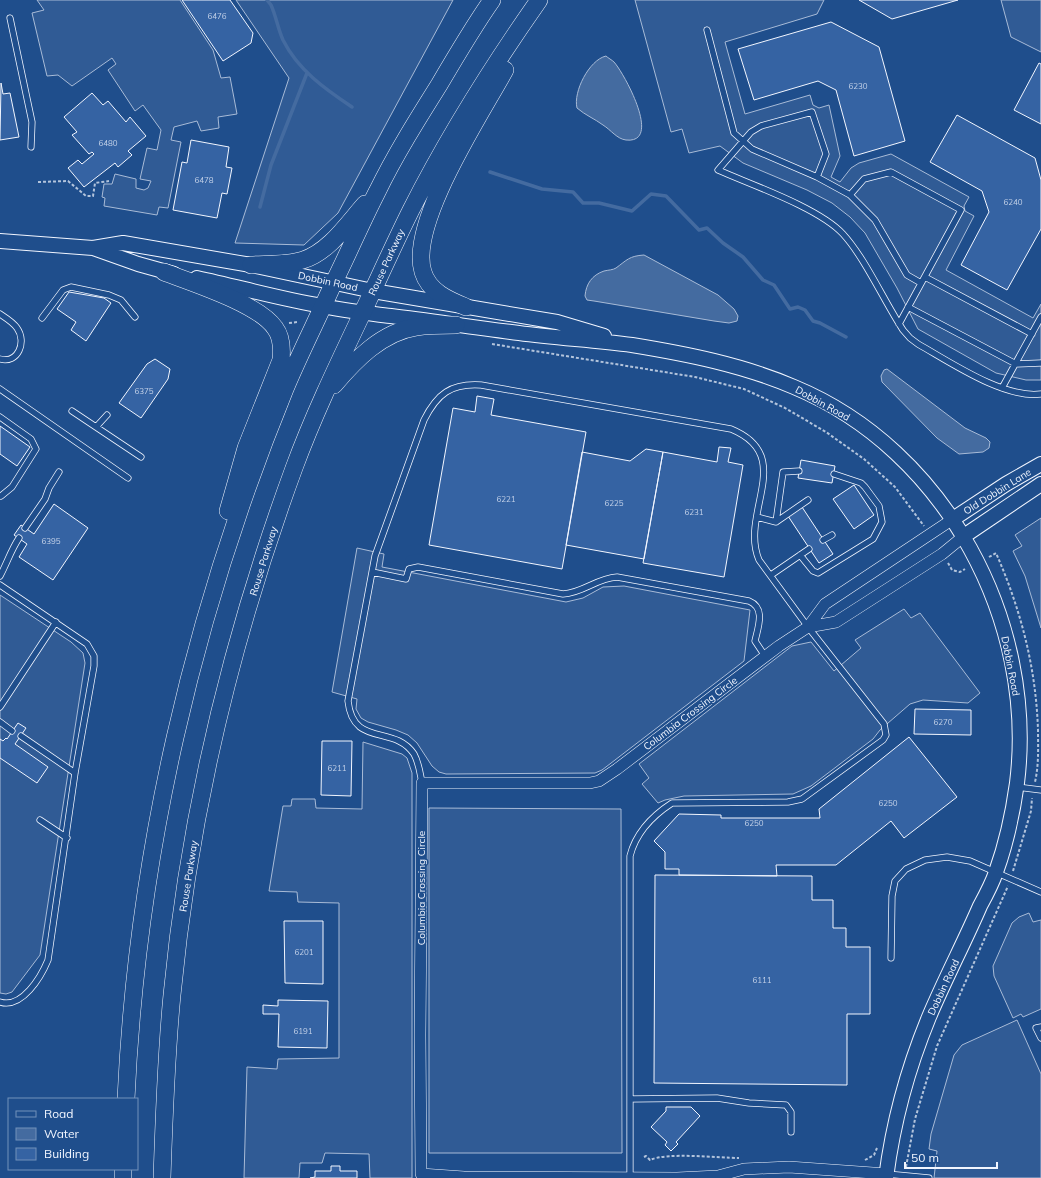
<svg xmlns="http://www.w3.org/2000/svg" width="1041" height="1178" viewBox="0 0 1041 1178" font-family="Mulish,sans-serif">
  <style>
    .built { fill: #305b95; stroke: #a8bbd7 }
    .water { fill: #446ba0; stroke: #a8bbd7 }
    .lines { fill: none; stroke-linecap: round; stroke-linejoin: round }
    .stream { stroke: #446ba0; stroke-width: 3.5 }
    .building { fill: #3563a3; stroke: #f2f6ff }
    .service-casing { stroke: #f2f6ff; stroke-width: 7 }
    .minor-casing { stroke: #f2f6ff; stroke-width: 12 }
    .tertiary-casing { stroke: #f2f6ff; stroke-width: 16 }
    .primary-casing { stroke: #f2f6ff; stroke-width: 18 }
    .path { stroke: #b3c4dc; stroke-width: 2; stroke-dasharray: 3 2; stroke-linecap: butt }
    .service { stroke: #1f4e8c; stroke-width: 5.5 }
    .minor { stroke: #1f4e8c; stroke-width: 11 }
    .tertiary { stroke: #1f4e8c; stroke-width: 14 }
    .primary { stroke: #1f4e8c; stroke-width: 17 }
    .labels { text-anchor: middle; stroke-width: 3; stroke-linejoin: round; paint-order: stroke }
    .number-label { font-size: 8px; fill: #c3d1e8 }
    .street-label { font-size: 10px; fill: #f2f6ff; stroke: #1f4e8c }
  </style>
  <rect width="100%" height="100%" fill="#1f4e8c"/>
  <path class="built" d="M37 0H180L213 50 221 78 230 77 237 114 218 117 219 128 201 131 197 121 174 127 171 140 181 142 168 208 159 207 157 215 104 206 105 198 102 197 104 184H112L115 174 136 179V188L144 190 148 188 151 181 140 179 147 148 157 150 161 130 143 105 135 111 108 70 116 64 112 58 72 86 58 75 47 76 32 13 44 10Z
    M236 0H453L338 213 304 245 235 243 289 78Z
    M635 0H824L817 14 725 42 745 114 810 95 813 105 819 108 829 105 840 156 831 177 840 182 851 168 859 163 891 154 969 197 964 206 965 211 974 216 946 270 1033 318 1041 304V380H1026L996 373 918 329 897 288 865 233 850 217 832 203 807 190 743 163 720 146 689 153 682 129 671 132Z
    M1001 0H1041V52L1011 37Z
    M1041 518V628L1025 576 1013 551 1022 546 1015 535Z
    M357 548 384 554 382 567 566 602 583 598 603 587 624 586 750 610 744 661 602 770 595 773 446 774 439 772 432 766 417 743 408 735 396 730 368 722 361 718 356 709 357 699 332 692Z
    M0 595 71 642 83 653 85 663 40 955 12 992 6 994 0 993Z
    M904 609 911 618 920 613 980 693 968 703 923 700 910 704 880 730 873 739 811 786 793 794 684 796 665 800 658 803 642 784 649 778 639 764 792 646 811 642 834 671 861 648 855 640Z
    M363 742 402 754 407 758 412 773V1178H370L369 1154 325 1153 322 1163H300L299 1178H244L247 1067 277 1069 278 1059 339 1058V903L298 902 297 892 269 891 283 806H291L292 799H315L316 808 362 809Z
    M429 808 621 809 622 1153H429Z
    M1029 913 1033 922 1041 920V1009L1023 1017 1021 1014 1013 1018 994 976 993 966 1012 923 1019 917Z
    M1017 1020 1041 1074V1178H934L937 1151 929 1149 931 1134 954 1055 962 1045Z"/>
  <path class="water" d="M606 56C608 58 612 60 614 62 624 73 663 144 626 140 617 139 611 130 603 125 595 119 585 115 577 108 573 92 589 60 606 56Z
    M644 255 718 295 734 309 738 316 737 321 729 323 714 321 594 301 587 300 585 296C586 284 592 275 604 271 608 270 613 270 616 268 627 260 629 256 644 255Z
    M887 369 965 428 986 438 990 442 989 448 983 452 959 454 937 438 882 382 881 376 884 370Z"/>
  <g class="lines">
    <path class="stream" d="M267 0 271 5C276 16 278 29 283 40 298 70 325 89 352 107
      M490 172 542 189 573 192 583 203H599L632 211 651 194 666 196 699 230 707 228 723 243 743 257 763 280 774 285 790 309 798 307 805 310 813 321 820 323 846 337
      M260 207 271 165 307 73"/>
  </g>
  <path class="building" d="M182 0H230L253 33 251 43 223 61Z
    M859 0H958L892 19Z
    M831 22 879 47 905 141 854 156 836 90 818 81 754 100 738 49Z
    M1039 63 1041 64V124L1014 110Z
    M1 83 3 94 10 93 19 137 0 140Z
    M92 93 103 105 108 101 126 122 130 117 146 136 128 151 132 155 118 167 115 163 84 187 68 168 78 160 82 164 94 154 92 152 89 154 72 135 77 132 64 117Z
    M957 115 1035 158 1041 180V229L1007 290 961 265 989 212 982 191 930 162Z
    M191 140 229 147 226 167 232 168 227 194 222 193 217 218 173 210 182 162 187 163Z
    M69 292 104 298 111 303 86 341 71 330 76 322 57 309Z
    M155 359 170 369 168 379 141 418 119 403 147 364Z
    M477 396 494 399 491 415 586 432 562 569 429 545 453 408 475 412Z
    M0 426 30 447 17 466 0 454Z
    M719 447 731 448 728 462 743 465 724 577 643 563 663 452 717 462Z
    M646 449 663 452 644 559 566 545 582 452 630 461Z
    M801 460 835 466 832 483 798 478Z
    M854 485 874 515 854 529 833 499Z
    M54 504 88 528 53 580 19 557 27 544 14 535 21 525 34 534Z
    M802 507 833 554 819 563 788 516Z
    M915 709 971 710V735L914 734Z
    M18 723 26 728 15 744 48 767 37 783 0 758V739L3 741 6 738 7 739Z
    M909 737 957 797 904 838 891 821 836 865H776L777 876 679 875V869H665V852L654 841 679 814 721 815V818H820L819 809Z
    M322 741H352L351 796 321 795Z
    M655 875 812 876V900H833V928H846V947H870V1014H847V1085L654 1083Z
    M284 921H323V984L285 983Z
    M278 1000 328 1001 327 1048 278 1047 279 1014H263V1005L278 1006Z
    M666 1107H691L700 1116 676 1142 678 1144 671 1151 665 1145 667 1142 651 1127 666 1111Z
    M331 1166H340V1171H357V1178H310L315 1177V1171H331Z"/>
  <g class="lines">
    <g class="service-casing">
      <path id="service" d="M10 18 32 122 31 147
        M707 30 734 133 752 149 817 177 850 195 875 220 907 275 921 283
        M817 177 826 154 812 112 761 126 751 132 718 170C752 185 819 208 843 234 865 258 884 301 903 330L910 338 918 344C950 362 1004 399 1041 394
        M850 195 864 179 891 172 961 210 899 324
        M925 277 1032 334
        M908 307 1016 364 1041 363
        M0 314C6 318 13 322 17 328 27 342 18 364 0 359
        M42 318 63 290 71 287 109 295 121 300 135 317
        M1002 388 1041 317
        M0 389 128 478
        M72 411 141 457
        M0 417 31 439 36 449 12 487 1 496
        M96 427 107 415
        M757 517 776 522 808 500
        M776 522 783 472 799 471
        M25 528 45 499 49 488 59 472
        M823 540 832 535
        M800 555 813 571 818 573 873 539 882 522 879 506 865 487 861 483 834 474
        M372 572 406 579 409 569 418 567 563 594C583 593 597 578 617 577L749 601C766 608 758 627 755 641L765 656
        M771 575 809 549
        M0 576C7 563 11 550 19 538
        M0 585 87 644 94 656V666L75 773 48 960C41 977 22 1009 0 1002
        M0 707 56 622
        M0 722 12 731
        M21 736 75 773
        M422 783C420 773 419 763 414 754 394 724 353 748 348 701L375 556 424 420C437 394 451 383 481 385L731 429C797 456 739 513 759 560L808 627 884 724 886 735 883 740 802 799 788 802 672 803C652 816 636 832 630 856V1177
        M1017 787 1041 790
        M40 820 67 838
        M891 958 892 896 895 881 906 869 925 860 947 857 970 861 1041 892
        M1041 1027 1036 1028 1041 1038
        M630 1099 717 1098 749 1103 786 1105 791 1112V1132
        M887 1174 929 1178"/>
    </g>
    <g class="minor-casing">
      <path id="minor" d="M808 627 836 622 942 554 964 536
        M677 1178 464 1177 421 1174 420 1035 422 783H590L599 781 617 769 779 646 808 627 825 604 953 519
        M677 1178 718 1176 744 1169 789 1167 887 1174"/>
    </g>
    <g class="tertiary-casing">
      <path id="tertiary" d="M0 241 93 248 123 243 251 265 373 291 557 322 604 336
        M93 248 138 264 174 274
        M197 278C239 287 280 299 323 306 345 311 368 313 391 316 433 321 476 328 519 333 556 338 595 340 632 345 687 354 743 365 794 387 946 450 1037 622 1017 783 1013 812 1006 844 996 872 992 884 986 895 980 906 964 943 945 979 929 1017 908 1068 893 1123 886 1178
        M953 519 1006 484 1041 464
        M964 536 1041 484"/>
    </g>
    <g class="primary-casing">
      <path id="primary" d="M251 265C268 264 287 265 303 260 329 252 348 223 365 204
        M164 272C193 283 259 304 275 328 282 337 282 350 281 360L246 448 228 511
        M466 307C449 300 429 292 423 272 408 224 481 114 505 70
        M334 385C355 360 382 332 416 327 429 325 443 325 456 325
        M126 1099C137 856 193 614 285 389 300 353 318 318 334 282 349 252 362 221 377 192 395 155 417 120 439 85 456 56 473 27 492 0
        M123 1178V1169
        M162 1178C164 1117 166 1056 172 995 189 816 232 637 294 468 315 411 342 356 368 301 382 271 396 240 411 210 448 137 492 67 539 0"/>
    </g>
    <path class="path" d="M38 182 68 181 86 196H93L95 183 109 181
      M289 323 298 322
      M492 344 695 377 744 389 785 408 826 432 864 459 895 487 924 526
      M989 557 996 553C1021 610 1036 668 1038 730 1038 748 1039 764 1035 782
      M948 563 952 570 960 572 965 569
      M1013 871 1031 811 1032 798
      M644 1157 646 1156 650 1160C667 1152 718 1158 739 1158
      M865 1160 874 1155 877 1148
      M906 1167 915 1119 937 1046 1008 886"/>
    <use href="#service" class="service"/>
    <use href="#minor" class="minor"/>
    <use href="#tertiary" class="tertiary"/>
    <use href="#primary" class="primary"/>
  </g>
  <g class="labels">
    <g class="number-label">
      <text x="217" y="19">6476</text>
      <text x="858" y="89">6230</text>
      <text x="108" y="146">6480</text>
      <text x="204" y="183">6478</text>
      <text x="1013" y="205">6240</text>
      <text x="144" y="394">6375</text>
      <text x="506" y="502">6221</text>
      <text x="614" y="506">6225</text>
      <text x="694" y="515">6231</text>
      <text x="51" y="544">6395</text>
      <text x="943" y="725">6270</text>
      <text x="337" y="771">6211</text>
      <text x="888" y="806">6250</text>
      <text x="754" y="826">6250</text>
      <text x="304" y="955">6201</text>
      <text x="762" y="983">6111</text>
      <text x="303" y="1034">6191</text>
    </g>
    <g class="street-label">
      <text transform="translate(386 262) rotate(-65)" y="4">Rouse Parkway</text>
      <text transform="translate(328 281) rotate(12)" y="4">Dobbin Road</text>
      <text transform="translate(823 403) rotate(29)" y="4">Dobbin Road</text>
      <text transform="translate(997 491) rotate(-32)" y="4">Old Dobbin Lane</text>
      <text transform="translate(263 561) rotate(-73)" y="4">Rouse Parkway</text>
      <text transform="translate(1011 666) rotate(79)" y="4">Dobbin Road</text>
      <text transform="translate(690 713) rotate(-37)" y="4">Columbia Crossing Circle</text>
      <text transform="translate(188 876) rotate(-81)" y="4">Rouse Parkway</text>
      <text transform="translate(421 888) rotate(-90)" y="4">Columbia Crossing Circle</text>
      <text transform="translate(943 987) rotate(-65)" y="4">Dobbin Road</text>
    </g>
  </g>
  <rect x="8" y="1098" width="130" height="72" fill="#1f4e8c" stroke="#7391ba"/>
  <rect x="16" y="1111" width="20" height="6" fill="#1f4e8c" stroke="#7391ba"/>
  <text x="44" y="1118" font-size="12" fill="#f2f6ff">Road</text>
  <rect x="16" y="1128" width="20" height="12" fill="#446ba0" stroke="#7391ba"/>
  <text x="44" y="1138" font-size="12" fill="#f2f6ff">Water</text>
  <rect x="16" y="1148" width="20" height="12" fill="#3563a3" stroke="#7391ba"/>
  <text x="44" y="1158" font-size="12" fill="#f2f6ff">Building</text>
  <path d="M905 1162v6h92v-6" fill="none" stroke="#f2f6ff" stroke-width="2"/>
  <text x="911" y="1162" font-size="12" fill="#f2f6ff" stroke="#1f4e8c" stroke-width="3" paint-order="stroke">50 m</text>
</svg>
